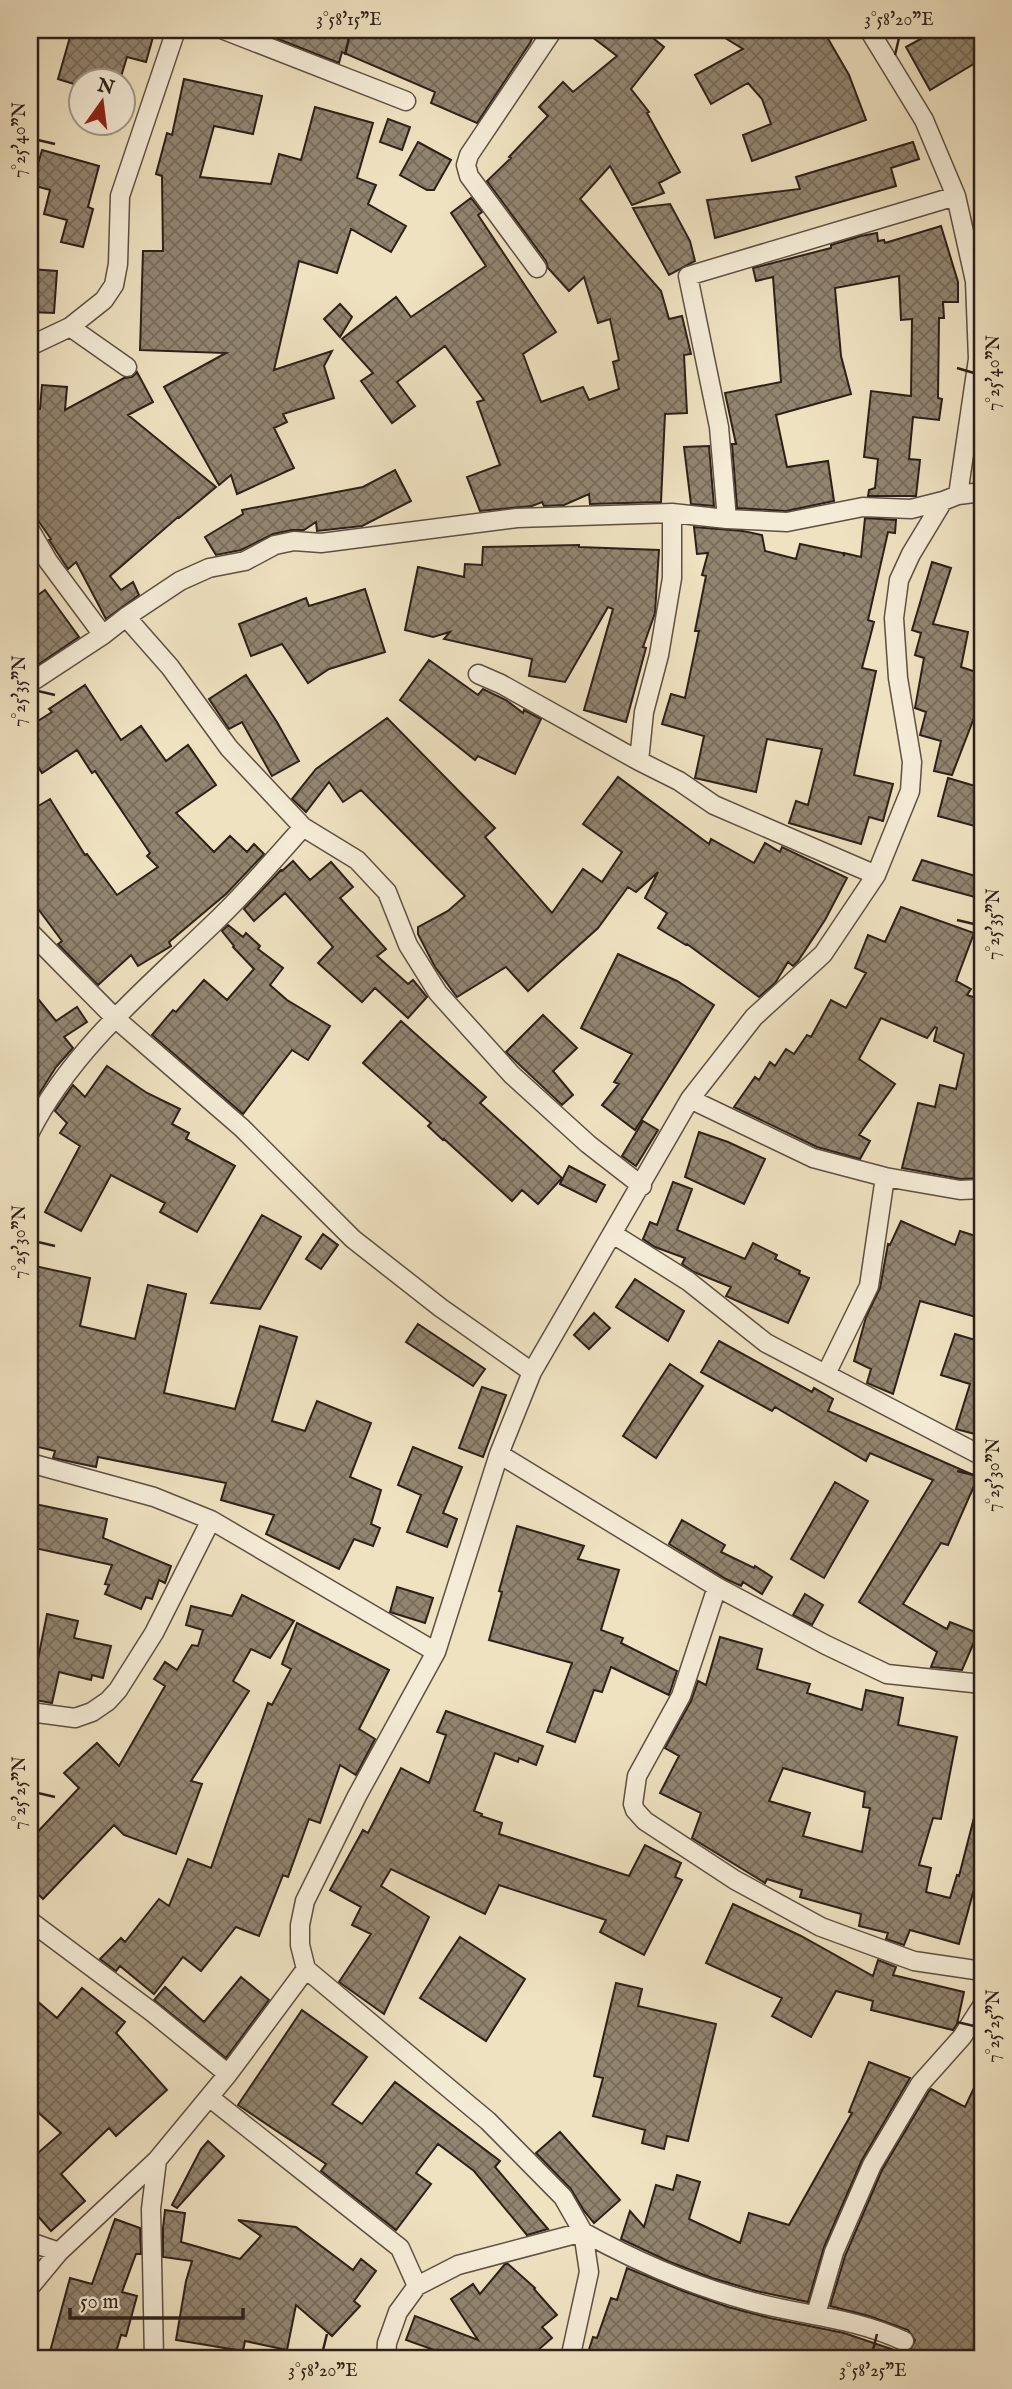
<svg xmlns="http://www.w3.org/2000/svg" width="1012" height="2389" viewBox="0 0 1012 2389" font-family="'IM FELL English',serif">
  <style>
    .building { fill: url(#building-cross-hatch); stroke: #2d2019; stroke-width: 2; fill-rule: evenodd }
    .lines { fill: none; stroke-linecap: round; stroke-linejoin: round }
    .minor-casing { stroke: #5e5043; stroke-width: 21 }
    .minor { stroke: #f5ecd7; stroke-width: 18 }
    .ticks { fill: none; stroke: #2d2019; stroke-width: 2.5 }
    .neatline { fill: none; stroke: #2d2019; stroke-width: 2.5 }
    .ticks-label { font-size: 18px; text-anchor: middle; fill: #2d2019 }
  </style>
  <defs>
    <pattern id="building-cross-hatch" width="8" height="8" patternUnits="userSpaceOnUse" patternTransform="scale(1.75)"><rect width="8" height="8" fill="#928570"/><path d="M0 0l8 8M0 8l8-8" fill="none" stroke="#786c5b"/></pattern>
  </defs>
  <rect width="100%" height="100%" fill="#efe2c1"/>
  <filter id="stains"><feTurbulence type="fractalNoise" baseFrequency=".00286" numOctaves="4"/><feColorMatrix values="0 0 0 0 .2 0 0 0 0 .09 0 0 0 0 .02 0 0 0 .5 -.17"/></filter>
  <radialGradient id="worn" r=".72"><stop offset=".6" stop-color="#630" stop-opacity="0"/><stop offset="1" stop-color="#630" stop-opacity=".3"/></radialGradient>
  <path class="building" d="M72 30H155L146 62 127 57 120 80H80V86L58 79Z
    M255 30H536L530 43 477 123 431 103 435 92 342 52 339 63Z
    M583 30H643L664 47 631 89 649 112 647 113 680 172 659 183 664 193 632 205 610 166 580 199 661 291 669 319 682 316 691 354 684 355 687 413 665 414 661 502 590 504 589 494 564 505 544 506 542 502 532 506 480 511 467 477 500 465 477 402 484 400 445 346 397 382 415 406 392 423 361 381 373 373 342 339 396 297 411 317 486 266 451 213 471 198 482 212 478 215 556 332 523 354 541 402 583 387 589 400 619 389 613 362 619 360 610 319 598 323 584 277 569 291 548 268 546 261 487 181 511 158 509 157 548 116 539 107 563 82 573 92 617 56Z
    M712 30H823L849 75 866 120 752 161 743 135 771 124 762 99 748 83 711 104 695 75 743 49Z
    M937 30H982V59L930 90 906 47Z
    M184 79 262 96 253 134 214 126 200 177 271 184 279 154 301 160 315 107 373 123 357 178 376 185 368 204 406 226 391 252 351 229 337 273 299 261 274 370 332 351 324 366 334 398 283 414 287 422 274 428 294 468 237 494 231 475 219 485 164 387 226 353 140 350 143 251H163L162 176 156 174 167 133 172 135Z
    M388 119 410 127 402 150 380 142Z
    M418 142 451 160 434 190H427L400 175Z
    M913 142 919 159 891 168 896 186 715 238 707 200 800 189 796 177Z
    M42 150 99 166 88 207 93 209 83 247 61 242 67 220 44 214 50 190 32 185Z
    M670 204 690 241 695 261 669 275 633 208Z
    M941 226 958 282V302H943L944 318H939L938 398 942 399 939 420 913 417 909 459 920 460 916 496H868L869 490 875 488 878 459 864 457 871 391 911 396 912 319 901 320 899 276 835 288 841 356 851 394 776 415 787 467 828 461 834 501 786 511 737 508 732 444H736L725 393 781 382 773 277 756 281 753 268 831 248V245L861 236 877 233 878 241 884 240 885 243Z
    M30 269 57 271 54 313 30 312Z
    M340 304 352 317 340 337 324 319Z
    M137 372 153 402 128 415 216 487 179 518 178 517 110 576 121 590 133 582 139 595 106 619 76 562 68 569 49 540 51 539 30 509V411L40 409 42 385 67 387 65 410 124 378 132 377Z
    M709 446 714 506 691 504 684 447Z
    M395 470 411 501 362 526 317 531 316 522 304 530H292L273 534 241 550 216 555 205 537 243 514 242 510 363 487Z
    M865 518 896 520 895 533 888 532 868 620 874 622 862 668 876 671 854 775 893 784 883 821 869 817 861 844 789 823 796 801 808 805 822 749 767 739 756 792 695 778 704 736 662 724 671 694 685 698 699 631H695L706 576 702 575 708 553 697 554 694 527 743 531 762 535 765 551 796 559 800 544 843 553 844 556V553L861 557Z
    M579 545V547L659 550 655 613 643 647 646 648 626 722 584 710 613 609 608 607 565 682 529 676 532 659 444 639 450 632 433 637 405 630 418 567 464 577 465 564 482 565 483 547Z
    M932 562 951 568 933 624 968 632 961 667 982 674V721L974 718 952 775 934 771 941 741 920 735 926 712 915 708 924 658 915 655 921 633 912 630Z
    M365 589 385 652 329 669 308 683 282 644 251 656 239 624 306 598 309 606Z
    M45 590 79 637 30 670V601Z
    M429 660 478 695 483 689 506 700 523 713 524 710 541 719 515 774 478 756 475 760 400 700Z
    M246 675 277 722 299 761 272 776 242 722 229 729 209 699Z
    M85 685 121 740 141 726 166 761 188 745 216 785 176 813 214 852 230 836 247 852 254 844 264 854 226 894 169 942 171 946 138 966 131 955 98 985 58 944 62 941 30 898V811L50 799 85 855 87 854 117 895 158 867 147 856 150 853 95 771 92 773 77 750 42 773 30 754V726L52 712 49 709Z
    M387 718 495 828 485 837 552 913 583 869 602 882 622 852 583 824 618 777 709 844 711 839 754 863 765 843 780 852 782 847 847 878 825 920 798 961 793 966 788 962 775 983 759 997 687 944 686 945 658 928 667 913 645 898 658 872 636 892 628 887 598 928 528 991 506 967 457 997 435 967 418 934V927L448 911 465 896 361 790 343 802 329 782 306 812 292 799 316 769Z
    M948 778 982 788V828L938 816Z
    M922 860 982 878V899L913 880Z
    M293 861 310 880 331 862 353 887 340 898 386 949 377 956 408 984 413 980 427 997 408 1018 375 988 362 1002 318 963 333 947 285 893 254 921 244 909 281 870 282 871Z
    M901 907 974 933 956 981 971 989 967 995 982 1000V1178L961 1179 902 1168 918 1103 935 1107 940 1085 956 1089 964 1054 934 1041 937 1028 935 1027 927 1038 881 1018 859 1059 895 1084 859 1135 870 1141 860 1159 817 1147 734 1107 755 1077 759 1080 770 1062 775 1066 786 1049 794 1054 807 1035 811 1037 831 1000 846 1008 866 973 855 968 868 935 885 942Z
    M228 925 243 937 246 933 260 946 258 949 283 968 270 985 287 1000 330 1026 308 1060 292 1050 243 1114 152 1035 173 1010 176 1012 204 980 227 1000 254 969 233 947 234 946 222 931Z
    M618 954 677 981 714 1005 635 1130 602 1105 619 1084 614 1082 632 1054 581 1028Z
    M30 989 56 1021 77 1007 87 1022 64 1037 73 1048 56 1067 39 1094 30 1081V1040L37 1033 30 1024Z
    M543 1015 577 1048 553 1071 573 1095 562 1105 506 1052Z
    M401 1021 486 1097 480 1103 562 1178 538 1204 522 1190 512 1201 444 1139 443 1140 428 1126 431 1123 363 1063Z
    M107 1066 147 1093 180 1109 172 1124 189 1133 186 1139 235 1166 197 1232 160 1212 165 1203 111 1175 81 1231 45 1212 80 1146 60 1133 67 1123 55 1111 73 1085 85 1097Z
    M643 1121 658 1130 636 1166 622 1156Z
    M699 1132 728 1142 765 1159 744 1204 685 1177Z
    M569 1166 605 1185 596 1202 560 1184Z
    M673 1182 692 1189 677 1230 745 1259 753 1243 777 1255 775 1259 800 1271 799 1274 809 1278 788 1323 726 1296 731 1287 694 1272 682 1264 685 1258 655 1247 643 1239 650 1222 657 1225Z
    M262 1215 301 1237 260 1309 211 1303Z
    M901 1221 955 1245 960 1231 982 1238V1295L976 1317 920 1301 893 1394 867 1383 871 1369 854 1361 866 1317 880 1288 888 1244 890 1245Z
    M323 1234 338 1245 321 1269 306 1259Z
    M30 1265 90 1278 80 1326 135 1339 148 1285 186 1294 164 1393 235 1409 260 1326 297 1337 272 1421 305 1431 317 1401 371 1423 350 1477 381 1490 371 1524 380 1528 373 1546 354 1539 339 1569 266 1534 274 1515 221 1500 226 1483 98 1457 96 1467 53 1458 55 1451 30 1445Z
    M635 1279 684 1311 668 1341 616 1307Z
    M594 1313 610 1328 589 1349 574 1335Z
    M418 1324 485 1369 473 1386 406 1342Z
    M955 1334 982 1342V1436L956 1429 970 1384 941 1375Z
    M719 1341 812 1392 814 1388 833 1399 828 1411 978 1477 948 1545 941 1543 903 1604 947 1629 950 1622 978 1633 962 1670 931 1667 937 1652 859 1602 933 1480 870 1453 866 1461 775 1407 772 1411 701 1372Z
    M670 1364 703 1386 656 1458 623 1436Z
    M482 1387 506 1395 483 1457 459 1448Z
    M413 1447 462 1467 443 1513 457 1519 447 1547 407 1532 421 1495 398 1485Z
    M835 1482 868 1501 824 1578 791 1559Z
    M30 1503 107 1519 103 1538 171 1566 165 1583 159 1580 152 1599 146 1597 141 1609 105 1594 109 1585 105 1584 112 1565 30 1547Z
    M682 1520 725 1545 721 1552 754 1568 755 1566 772 1577 762 1594 743 1582 741 1586 726 1579 669 1544Z
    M517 1526 584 1546 578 1559 619 1570 601 1630 623 1638 621 1643 677 1671 669 1695 611 1667 602 1692 594 1690 575 1742 547 1732 572 1663 489 1640 502 1592 499 1591Z
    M397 1587 433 1598 425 1623 390 1612Z
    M805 1594 823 1605 812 1625 793 1615Z
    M242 1595 294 1621 270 1658 251 1649 233 1681 249 1691 191 1781 202 1784 176 1854 124 1835 114 1825 43 1899 30 1886V1840L79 1788 64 1773 97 1743 119 1766 165 1686 154 1679 165 1662 177 1670 192 1645 198 1646 203 1630 186 1625 191 1606 232 1616Z
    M47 1614 78 1621 74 1638 111 1646 103 1678 92 1675 91 1680 59 1672 52 1703 30 1699Z
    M297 1623 389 1670 359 1729 375 1739 356 1775 340 1765 320 1823 309 1819 288 1877 283 1875 259 1936 236 1927 201 1971 183 1957 154 1994 120 1966 116 1971 100 1959 121 1938 125 1942 159 1899 169 1906 188 1859 211 1868 268 1703 272 1705 291 1669 282 1664Z
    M720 1637 762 1649 757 1669 810 1684 807 1693 862 1710 866 1690 903 1698 898 1725 957 1737 941 1819 933 1818 919 1865 931 1868 926 1892 950 1898 957 1875 959 1876 977 1806H982V1860L959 1944 910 1930 904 1945 886 1939 888 1933 859 1926 861 1914 800 1897 802 1890 767 1879 765 1883 692 1838 701 1813 660 1793 679 1756 665 1748 691 1701 698 1681 706 1685ZM783 1768 865 1792 863 1807 870 1808 862 1852 803 1836 810 1813 769 1801Z
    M446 1711 543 1746 536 1765 519 1758 518 1762 495 1753 474 1811 482 1814 481 1816 502 1823 499 1834 629 1876 645 1845 681 1863 675 1877 682 1880 644 1955 600 1932 606 1920 499 1885 485 1914 391 1869 381 1886 429 1917 384 2014 339 1982 371 1934 352 1925 361 1907 330 1890 363 1830 368 1833 401 1768 429 1783 446 1735 437 1732Z
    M733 1904 801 1936 873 1976 878 1960 896 1967 893 1975 964 1992 957 2024 953 2030 871 2010 873 2001 836 1991 811 2037 772 2016 782 1998 706 1963Z
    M460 1937 525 1979 486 2041 420 1998Z
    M241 1977 269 2000 226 2058 154 2000 165 1987 204 2022Z
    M616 1983 642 1989 638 2006 716 2024 688 2141 667 2136 664 2149 642 2143 645 2130 593 2116 603 2078 594 2076Z
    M82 1988 125 2022 116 2033 167 2090 116 2136 109 2128 61 2174 85 2201 51 2231 30 2207V2160L61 2133 30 2105V1995L57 2018Z
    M302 2010 367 2057 332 2104 362 2124 395 2082 500 2161 495 2167 548 2229 527 2235 474 2171 438 2144 416 2173 431 2184 396 2230 321 2171 326 2164 238 2105Z
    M869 2062 910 2078 862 2160 824 2247 808 2302 756 2291 712 2278 670 2262 621 2239 630 2211 644 2227 656 2185 673 2190 677 2175 700 2182 689 2219 740 2243 749 2213 789 2225 852 2113 849 2112Z
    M982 2071V2359H586L593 2337 597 2338 611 2298 617 2300 627 2268 683 2291 728 2307 770 2318 844 2333 900 2352 910 2350 915 2340 908 2330 869 2316 830 2306 845 2256 882 2170 929 2091 931 2089 965 2107Z
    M560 2132 620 2200 594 2223 584 2211 571 2189 536 2153Z
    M208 2141 224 2156 177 2208 172 2205 201 2149Z
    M165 2210 185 2213 181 2242 240 2259 261 2236 238 2220 296 2227 353 2270 361 2259 376 2271 354 2301 360 2306 332 2336 296 2305 287 2350 245 2341 243 2351 176 2340 186 2281 192 2261 163 2257V2228Z
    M115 2219 140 2228 141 2254H136L122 2292 137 2296 126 2336 121 2335 114 2359H48L70 2278 92 2284Z
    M505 2264H508L535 2288 534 2289 557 2315 542 2327 552 2338 538 2350 535 2359H459L406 2340 415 2316 478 2340 451 2299 473 2284 480 2294Z"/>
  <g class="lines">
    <g class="minor-casing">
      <path id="minor" d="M224 30 406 101
        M537 268 469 176 466 165 469 155 553 30
        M70 327 127 367
        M30 346 70 327 104 300 114 285 118 264 120 196 176 30
        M958 495 982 492
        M672 513V578L659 655 644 712 639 761 679 781 714 805 876 875
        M727 519 719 427 688 276 956 196
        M30 530 48 561 103 635
        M126 617 170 667 229 748 303 827 357 860 387 892 408 945 438 993 512 1075 588 1144 642 1186
        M478 674 501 684 639 761
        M30 683 103 635 126 617 180 581 209 568 245 561 275 545 294 541 321 543 517 518 672 513 727 519 787 522 863 507 911 509 943 501 958 495 978 359 975 281 956 196 924 120 869 30
        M30 932 115 1018 242 1128 353 1239 441 1308 532 1372
        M690 1099 813 1158 885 1177 960 1190 982 1189
        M30 1132C73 1048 149 986 216 921 247 891 275 859 303 827
        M613 1234 688 1281 766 1343 982 1456
        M826 1374 869 1286 885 1177
        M499 1454 717 1587 826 1645 887 1674 982 1684
        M30 1463 154 1497 211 1520 436 1652
        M717 1587 681 1696 637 1776 633 1804 635 1810 645 1821 735 1880 821 1927 914 1961 982 1971
        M30 1712 75 1718 92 1712 108 1701 118 1690 154 1633 211 1520
        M30 1921 152 2012 228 2074
        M306 1969 488 2121 563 2197 583 2232 589 2272 570 2359
        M209 2097 400 2248 417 2286
        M30 2242 59 2252
        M30 2287 59 2252 157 2160 228 2074 306 1969 300 1945V1925L305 1901 357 1796 436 1652 499 1454 532 1372 690 1099 754 1017 823 954 876 875 910 791 912 762 898 678 894 618 899 580 911 554 943 501
        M816 2314 834 2252 872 2165 920 2084 962 2037 982 2006
        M154 2359 151 2209 157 2160
        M386 2359 387 2343 398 2312 417 2286 458 2265 583 2232C637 2262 693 2286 753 2302 805 2316 852 2317 904 2341"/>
    </g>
    <use href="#minor" class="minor"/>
  </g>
  <path class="ticks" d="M345 55 349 38M895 55 899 38M38 140 55 144M957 368 974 373M38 691 55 695M957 920 974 924M38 1242 55 1246M957 1471 974 1475M38 1793 55 1797M957 2022 974 2026M323 2350 327 2334M873 2350 877 2334"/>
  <rect width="1012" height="2389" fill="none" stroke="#efe2c1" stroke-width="77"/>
  <g transform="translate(102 102) rotate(14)"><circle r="33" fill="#f5ecd7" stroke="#a59a8b" stroke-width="2"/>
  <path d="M0-5L12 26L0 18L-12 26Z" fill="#8f2418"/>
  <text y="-10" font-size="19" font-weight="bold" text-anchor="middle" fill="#2d2019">N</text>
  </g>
  <path d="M70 2308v10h173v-10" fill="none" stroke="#2d2019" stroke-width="3.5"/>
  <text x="80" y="2308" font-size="21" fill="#2d2019" stroke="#f5ecd7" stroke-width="5" paint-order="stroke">50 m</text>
  <rect x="38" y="38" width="936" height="2312" class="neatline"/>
  <g class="ticks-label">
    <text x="349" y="25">3°58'15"E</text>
    <text x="899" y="25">3°58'20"E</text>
    <text transform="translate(19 140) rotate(-90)" y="6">7°25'40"N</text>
    <text transform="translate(993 373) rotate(-90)" y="6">7°25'40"N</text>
    <text transform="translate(19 691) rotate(-90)" y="6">7°25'35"N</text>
    <text transform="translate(993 924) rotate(-90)" y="6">7°25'35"N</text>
    <text transform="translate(19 1242) rotate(-90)" y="6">7°25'30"N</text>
    <text transform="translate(993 1475) rotate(-90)" y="6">7°25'30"N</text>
    <text transform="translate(19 1793) rotate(-90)" y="6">7°25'25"N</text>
    <text transform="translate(993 2026) rotate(-90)" y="6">7°25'25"N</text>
    <text x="323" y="2376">3°58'20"E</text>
    <text x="873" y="2376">3°58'25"E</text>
  </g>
  <rect width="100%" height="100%" filter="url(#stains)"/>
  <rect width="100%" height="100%" fill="url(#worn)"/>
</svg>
